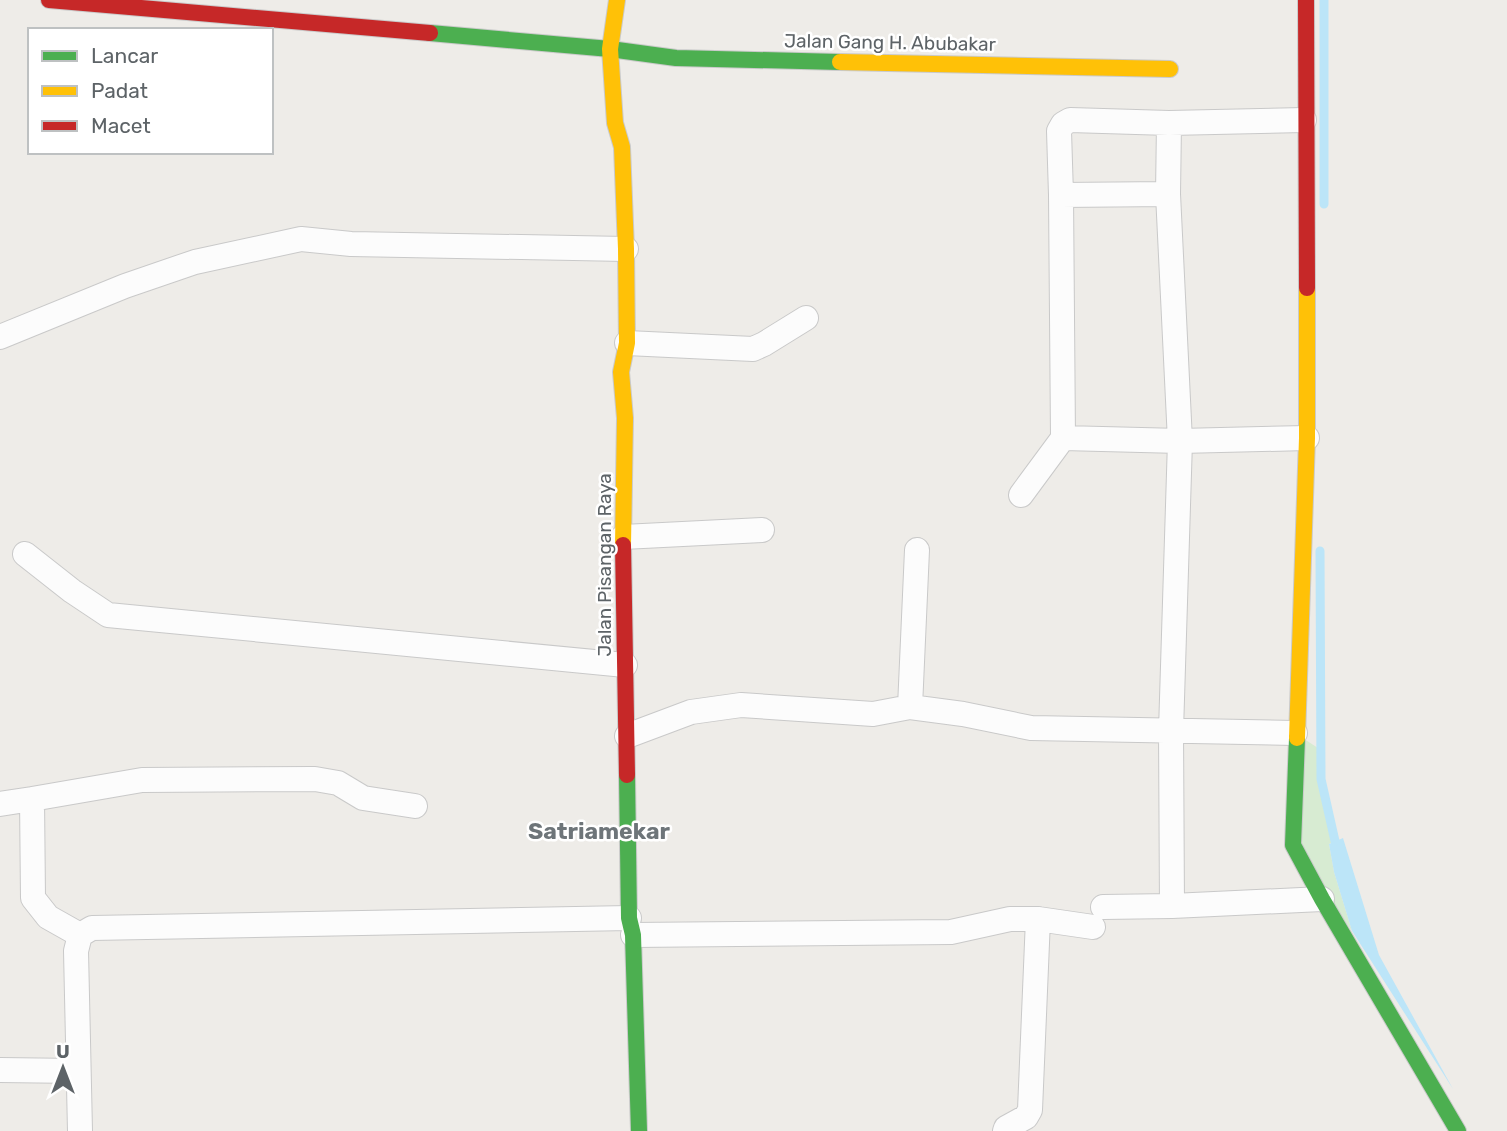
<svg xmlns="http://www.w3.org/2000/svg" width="1507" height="1131" viewBox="0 0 1507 1131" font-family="Rubik,sans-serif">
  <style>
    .green { fill: #d7ebd2 }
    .water { fill: #bce5f8 }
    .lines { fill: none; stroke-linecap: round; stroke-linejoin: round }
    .stream { stroke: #bce5f8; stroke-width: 9 }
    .street-casing { stroke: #c9c9c9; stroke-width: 26 }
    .fast-casing { stroke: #cacaca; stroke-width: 18 }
    .slow-casing { stroke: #cacaca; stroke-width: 18 }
    .jam-casing { stroke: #cacaca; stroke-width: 18 }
    .street { stroke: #fcfcfc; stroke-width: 24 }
    .fast { stroke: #4caf50; stroke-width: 16 }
    .slow { stroke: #ffc107; stroke-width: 16 }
    .jam { stroke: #c62828; stroke-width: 16 }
    .labels { text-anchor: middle; stroke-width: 5; stroke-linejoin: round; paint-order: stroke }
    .street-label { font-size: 19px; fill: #5d6367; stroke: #fff }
    .quarter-label { font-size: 23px; font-weight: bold; fill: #6e7579; stroke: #fff }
  </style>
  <rect width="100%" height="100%" fill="#eeece8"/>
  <path class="green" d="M1295 733 1321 750V779L1335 841 1329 844 1334 872 1352 931 1293 845Z"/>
  <path class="water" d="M1343 838 1379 955 1453 1089 1352 931 1334 872 1329 844Z"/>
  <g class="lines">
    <path class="stream" d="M1324 204V0
      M1320 551 1321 779 1335 841"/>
    <g class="street-casing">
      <path id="street" d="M1061 195 1059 131 1063 124 1070 120 1169 123 1304 120
        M0 337 125 286 195 262 301 239 351 244 626 249
        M627 343 753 349 764 344 806 318
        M1063 438 1061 195 1168 194
        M1021 495 1063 438 1180 441 1307 438
        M623 537 762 530
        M25 554 72 591 108 615 625 665
        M910 707 917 550
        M627 736 691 712 741 705 873 714 910 707 963 714 1031 728 1295 733
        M0 804 32 799
        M1172 906 1322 899
        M1103 907 1172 906 1171 731 1180 441 1168 194 1169 123
        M80 935 48 917 33 898 32 799 142 780 315 779 338 783 363 798 415 806
        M633 935 951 932 1010 919H1038L1093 927
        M0 1070 77 1071
        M80 1131 76 951 80 935 92 928 629 918
        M1005 1131 1006 1128 1026 1117 1030 1110 1038 919"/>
    </g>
    <g class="fast-casing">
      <path id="fast" d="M430 33 610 49 676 58 840 62
        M1297 738 1293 845 1322 899 1458 1131
        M627 775 629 918 633 935 639 1131"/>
    </g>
    <g class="slow-casing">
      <path id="slow" d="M617 0 610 49 615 123 622 147 626 249 627 343 621 372 625 418 623 545
        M840 62 1170 69
        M1297 738 1307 438V288"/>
    </g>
    <g class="jam-casing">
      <path id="jam" d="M49 0 430 33
        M1306 0 1307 288
        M623 545 627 775"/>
    </g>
    <use href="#street" class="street"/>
    <use href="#fast" class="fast"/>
    <use href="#slow" class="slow"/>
    <use href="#jam" class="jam"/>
  </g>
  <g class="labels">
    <g class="street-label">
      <text transform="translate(890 42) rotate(1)" y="7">Jalan Gang H. Abubakar</text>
      <text transform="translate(604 565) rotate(-90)" y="7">Jalan Pisangan Raya</text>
    </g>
    <g class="quarter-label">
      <text x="599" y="839">Satriamekar</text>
    </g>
  </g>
  <rect x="28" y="28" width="245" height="126" fill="#ffffff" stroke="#bec1c2" stroke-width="2"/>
  <rect x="42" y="51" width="35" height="10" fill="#4caf50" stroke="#bec1c2" stroke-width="2"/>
  <text x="91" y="63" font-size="21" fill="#5d6367">Lancar</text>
  <rect x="42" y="86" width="35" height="10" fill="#ffc107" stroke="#bec1c2" stroke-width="2"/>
  <text x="91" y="98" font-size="21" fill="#5d6367">Padat</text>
  <rect x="42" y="121" width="35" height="10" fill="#c62828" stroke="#bec1c2" stroke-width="2"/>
  <text x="91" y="133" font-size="21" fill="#5d6367">Macet</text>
  <g transform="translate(63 1068)" stroke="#ffffff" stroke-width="5" paint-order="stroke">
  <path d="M0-5L12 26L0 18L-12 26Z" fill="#5d6367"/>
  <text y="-10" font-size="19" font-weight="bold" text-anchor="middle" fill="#5d6367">U</text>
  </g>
</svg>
